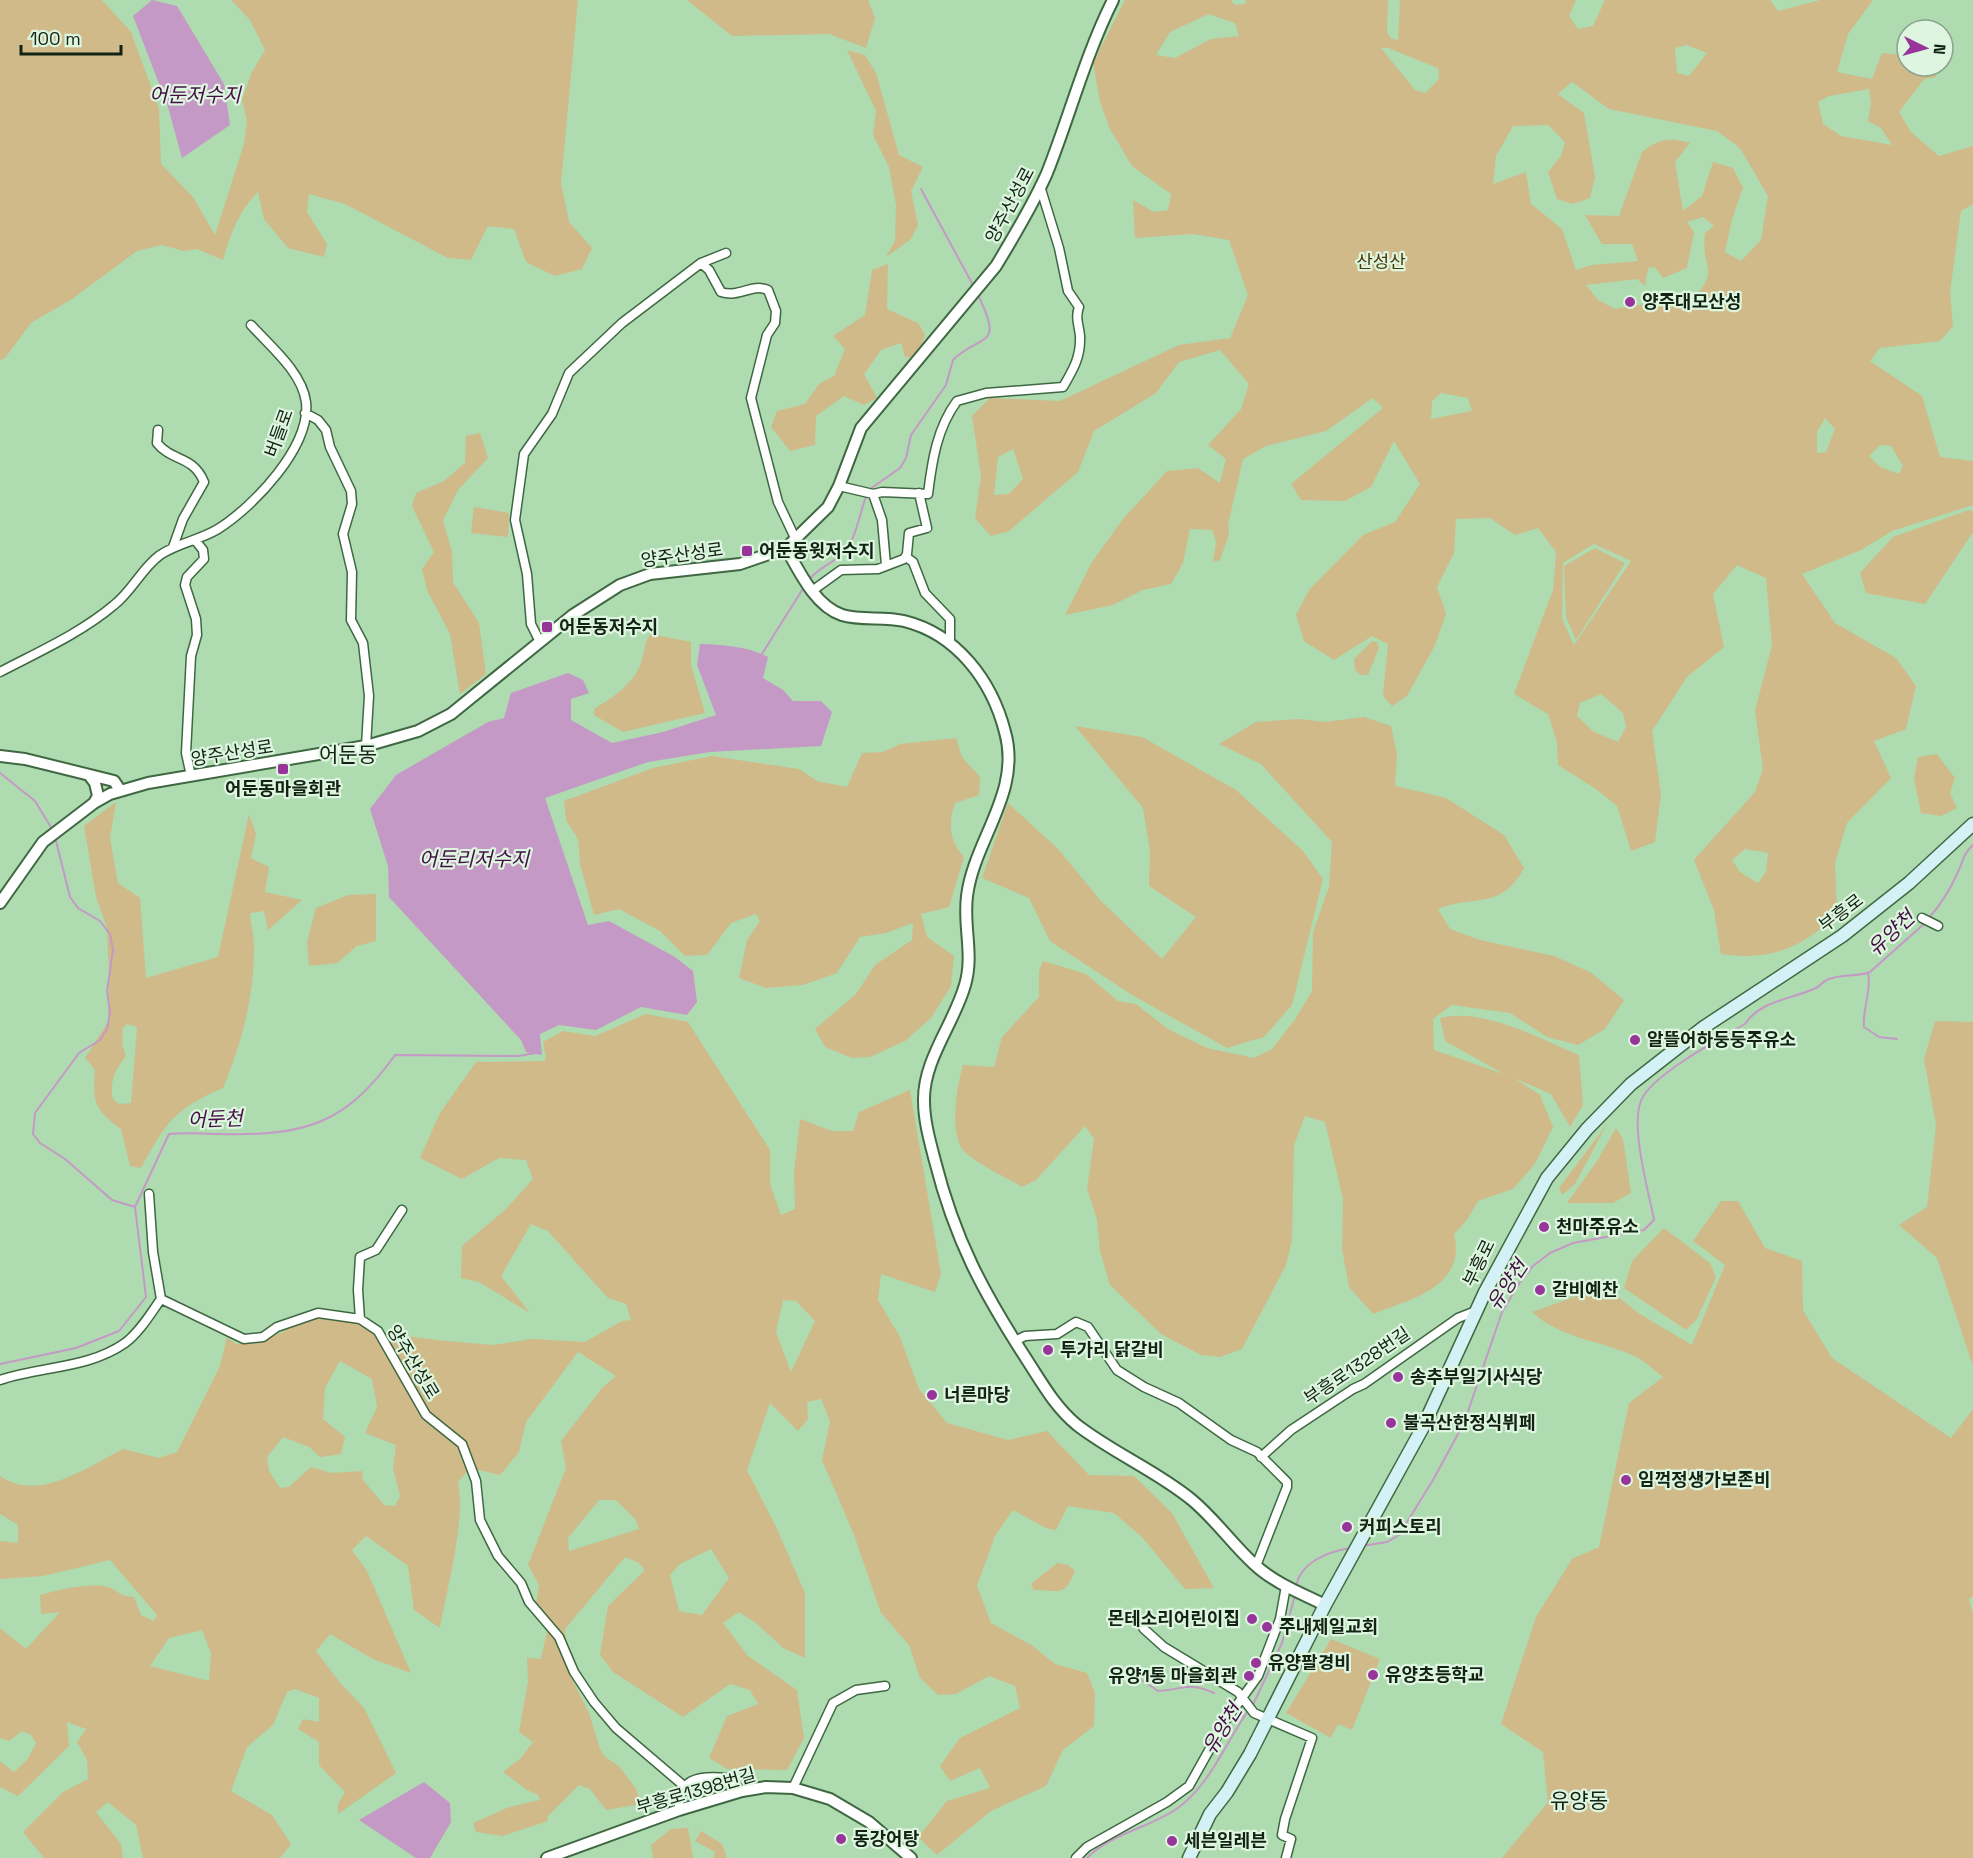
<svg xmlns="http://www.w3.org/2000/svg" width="1973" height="1858" viewBox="0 0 1973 1858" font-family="'Space Grotesk','Noto Sans KR',sans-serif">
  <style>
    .green { fill: #d0ba89; fill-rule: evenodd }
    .water { fill: #c599c5 }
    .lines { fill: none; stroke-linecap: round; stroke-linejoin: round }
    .stream { stroke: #c599c5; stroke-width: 2 }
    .minor-casing { stroke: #3f6842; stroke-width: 11 }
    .tertiary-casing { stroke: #3f6842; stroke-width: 14 }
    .secondary-casing { stroke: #3f6842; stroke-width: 15 }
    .minor { stroke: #fff; stroke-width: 8 }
    .tertiary { stroke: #fff; stroke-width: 10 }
    .secondary { stroke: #d4f2f5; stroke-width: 12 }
    .poi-dot { fill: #97359b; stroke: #def5df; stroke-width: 2 }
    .labels { text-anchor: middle; stroke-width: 4.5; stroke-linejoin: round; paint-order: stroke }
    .street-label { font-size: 18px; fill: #122314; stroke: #def5df }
    .park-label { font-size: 18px; fill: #4a3809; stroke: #def5df }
    .poi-label { font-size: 18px; font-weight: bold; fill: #122314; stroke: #def5df; text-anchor: start }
    .water-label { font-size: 20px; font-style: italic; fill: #430d46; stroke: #def5df }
    .quarter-label { font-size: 21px; fill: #122314; stroke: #def5df }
  </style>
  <rect width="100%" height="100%" fill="#aedbb0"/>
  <path class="green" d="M0 0H102L131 32 159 108 161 164 193 197 215 235 244 144 247 121 242 100 251 74 265 50 250 20 231 0H578L561 183 569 222 592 248 582 269 555 276 526 262 514 229 488 226 471 260 448 258 345 204 309 194 307 212 327 244 324 257 288 248 264 219 258 192C238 212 231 233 223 260L197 249 184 251 162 245 137 251 72 299 31 323 5 358 0 360Z
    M687 0H868L875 18 866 48 829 34 732 36Z
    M1125 0H1231L1235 5 1245 4 1246 0H1388L1387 32 1390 38 1398 40 1400 0H1576L1569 16 1578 29 1593 26 1605 0H1770L1778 11 1820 0H1873L1848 34 1837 72 1872 79 1882 53 1904 55 1907 33V66H1933L1936 77 1924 79 1899 112 1911 132 1939 156 1973 146V204L1961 211 1950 292 1953 326 1940 341 1880 348 1870 361 1922 396 1940 457 1973 461V505L1892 531 1861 550 1802 574 1835 623 1896 658 1916 686 1906 729 1874 741 1891 778 1847 823 1835 863 1837 914C1801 949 1770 961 1721 954L1714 910 1694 860 1755 792 1763 769 1755 711 1772 645 1766 578 1737 565 1713 594 1724 647 1687 677 1652 731 1661 794 1655 842 1631 851 1617 806 1596 789 1558 765 1557 742 1548 714 1514 694 1553 590 1556 552 1538 528 1515 535 1490 518 1456 519 1454 553 1437 587 1446 614 1435 645 1407 696 1392 706 1383 696 1388 644 1372 636 1334 660 1304 641 1296 615 1309 590 1363 535 1395 522 1420 484 1394 441 1371 487 1345 501 1301 500 1291 484 1383 408 1373 398 1326 431 1266 446 1243 459 1228 525 1229 535 1220 560 1213 562 1216 542 1212 530 1190 529 1183 563 1171 584 1143 590 1113 605 1065 615 1092 562 1123 519 1167 471 1198 468 1220 483 1226 459 1208 445 1241 409 1249 384 1220 350 1179 362 1156 393 1094 431 1078 472 1009 531 991 536 975 518 981 476 972 416 990 398 1060 401 1179 345 1230 338 1248 295 1229 240 1193 234 1135 238 1133 200 1154 212 1168 210 1171 194 1132 166 1110 129 1100 102 1093 63ZM1209 14 1235 23 1239 36 1211 39 1175 58 1156 55 1170 32ZM1687 45 1707 53 1689 76 1677 73 1675 48ZM1381 48H1388L1438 68 1439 79 1425 93 1415 90ZM1572 82 1609 109 1717 131 1740 148 1768 196 1761 240 1741 261 1725 252 1732 219 1743 188 1733 168 1713 162 1702 196 1683 211 1675 162 1690 143C1670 137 1660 138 1642 152L1619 216 1585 215 1602 244H1632L1638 261 1592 265 1576 270 1562 229 1531 204 1526 172 1493 184 1496 156 1513 126 1548 125 1565 142 1561 156 1548 172 1557 199 1573 204 1590 198 1595 177 1584 113 1558 94ZM1869 89 1871 103 1868 121 1881 128 1892 145 1841 136 1823 124 1818 102 1829 96ZM1703 217 1714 226 1705 233C1700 271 1723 267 1690 302L1650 303 1615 309 1598 300 1586 285 1637 279 1645 286 1648 268 1655 267 1663 278 1687 268 1694 232 1687 222ZM1441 393 1468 398 1472 411 1431 419 1432 401ZM1825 418 1835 429 1826 452 1817 453V432ZM1880 445 1891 446 1903 466 1899 474 1880 467 1869 456ZM1013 449 1023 479 1009 494 994 495 998 457ZM1594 544 1631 561 1574 645 1562 619 1563 563ZM1601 694 1623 713 1626 727 1618 742 1594 732 1577 716 1580 703ZM1745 849 1768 853 1766 872 1758 883 1740 872 1732 860Z
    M847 50 865 55 876 73 899 155 923 167 911 191 918 225 911 239 886 257 895 241 896 205 889 167 873 135 876 111Z
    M888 264 887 309 918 323 925 334 918 357H905L901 343 881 350 864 374 877 398 864 405 844 396 816 416 815 445 790 451 771 427 777 411 805 404 819 384 834 376 845 349 833 336 865 315 872 270Z
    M480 433 488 458 458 490 443 520 452 552 453 582 479 623 486 674 460 694 450 634 427 590 422 569 434 552 412 506 416 493 444 481 465 463 466 436Z
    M474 507 509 513 508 537 471 533Z
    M1969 510 1973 512V532L1925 604 1866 593 1860 573 1893 537Z
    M1595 548 1625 563 1576 640 1566 617 1564 566Z
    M650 634 691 642V665L705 713 623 732 594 715V709C613 697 630 687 640 666 644 656 644 644 650 634Z
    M1372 641 1377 642 1379 648 1368 675H1361L1355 670 1354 659Z
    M1364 717 1391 726 1397 754 1395 786 1446 798 1504 835 1524 868C1501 911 1475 894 1438 909L1450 929 1480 940 1554 956 1590 972 1624 1000 1605 1029 1578 1045 1547 1037 1510 1013 1452 1005 1433 1019 1434 1050 1504 1074 1445 1041 1440 1018C1482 1007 1541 1039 1579 1055L1583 1105 1570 1127 1551 1094 1514 1078 1540 1095 1553 1127 1535 1164 1513 1189 1478 1201 1467 1220 1454 1234C1467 1287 1411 1299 1373 1314L1349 1287 1342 1249 1343 1199 1325 1122 1305 1116 1294 1145 1292 1240 1286 1265 1242 1349 1220 1357 1201 1355 1161 1334 1110 1285 1100 1251 1097 1219 1087 1189 1094 1139 1085 1126 1036 1180 1022 1187C1004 1176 980 1166 965 1152 948 1136 957 1085 963 1065L994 1067 1002 1037 1039 997V971L1043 961 1086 974 1118 1001 1136 1004 1168 1029 1207 1048 1254 1058 1272 1049 1296 1018 1312 991 1313 932 1329 887 1332 842 1261 764 1219 744 1256 722 1299 719 1325 722Z
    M1075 726 1142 737 1236 790 1303 851 1323 879 1292 1005 1264 1037 1227 1048 1132 995 1050 941 1029 898 982 878 1008 803 1058 849 1101 901 1162 959 1196 917 1149 886 1150 851 1143 808Z
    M956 738 962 757 980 777 979 795 955 803C948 824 949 840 964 857L949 907 921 914 927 937 954 956 951 986 931 1018 905 1041 870 1057 852 1058 825 1047 815 1029 856 994 875 965 912 940 913 923 886 933 860 937 837 973 803 985 766 988 739 978 747 940 760 921 756 914 731 923 707 955 685 956 660 931 619 909 594 915 580 864 578 839 566 820 564 801 653 768 712 756 799 769 817 781 847 787 862 753 883 752 900 744Z
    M1937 754 1955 778 1950 793 1957 808 1941 816 1921 813 1914 778 1918 757Z
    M116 802 110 838 118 883 140 898 146 978 218 957 249 814 256 834 251 858 269 867 265 892 302 900 268 930 264 911 250 913C251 926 255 940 254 954 253 1001 241 1045 223 1088 174 1109 166 1123 141 1168L130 1166 121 1129C95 1110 92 1102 95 1070L85 1058 108 1022 109 975 107 928 96 897 84 826ZM127 1024 137 1027 131 1103 119 1104 113 1099C109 1082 115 1070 126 1056L122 1044 123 1028Z
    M376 894V941L357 946 337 963 309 966 307 942 316 908 348 895Z
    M646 1014 688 1022 770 1150V1184L781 1215 795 1209 794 1173 800 1119 832 1131H853L859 1112 910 1090 941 1274 935 1292 881 1274 878 1300 900 1337 919 1389 947 1423 1008 1440 1047 1431 1089 1475 1134 1476 1172 1513 1214 1588 1185 1589 1142 1537 1114 1513 1068 1506 1056 1530 1046 1528 1013 1510 995 1536 977 1586 991 1623 1033 1646 1055 1664 1087 1673 1095 1693 1094 1726 1063 1750 1046 1786 991 1811 937 1855 918 1837 947 1801 990 1788 980 1768 950 1781 940 1766 960 1738 1020 1708 1015 1686 989 1676 956 1694 938 1695 920 1678 909 1645 881 1613 854 1535 822 1460 830 1421 821 1399 807 1402 808 1419 798 1431 770 1403 747 1470 777 1529 805 1593V1658L783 1648 756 1623 739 1612 723 1623 748 1656 797 1690 804 1738 787 1770 727 1769 709 1758 727 1716 758 1704 750 1690 730 1684 683 1717 613 1672 600 1655 608 1606 645 1570 639 1563 625 1557 565 1629 570 1675 589 1713 600 1749 605 1757 619 1766 636 1789 641 1804 606 1810 590 1789 579 1785 547 1817 548 1821 503 1836 476 1832 473 1823 509 1807 540 1800 538 1795 527 1790 503 1772 521 1758 533 1742 519 1732 528 1681 527 1658 541 1659 547 1631 535 1609 539 1585 528 1565 566 1468 561 1441 602 1388 616 1376 578 1352 526 1422 519 1452 500 1475 470 1468 458 1482C466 1521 447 1587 440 1628L414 1610 408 1566 366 1536 352 1550 367 1571 411 1673 373 1659 330 1634 316 1651 341 1684 364 1708 396 1773 338 1814V1804L345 1792 319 1765V1742L298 1729 303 1719 319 1722V1698L295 1689 287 1692 273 1725 247 1747 231 1791 272 1815 291 1844 280 1858H143L136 1825 108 1802 96 1812 121 1844 123 1858H44L23 1832 63 1792 88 1779 87 1760 77 1742 86 1729 67 1722 69 1746 18 1796 0 1787V1761L14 1772 27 1760 36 1743 31 1735 22 1731 9 1741 0 1738V1628L26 1649 60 1612 41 1614 40 1595C58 1590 89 1582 108 1587 118 1590 118 1596 134 1597L141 1615 154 1621 157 1615 110 1560 43 1576 0 1579V1541L18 1543V1525L0 1514V1476C39 1503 87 1467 123 1449L159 1458 177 1452 220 1366 227 1337 236 1344 260 1343 315 1316 358 1322 379 1333 446 1341 493 1345 532 1339 585 1342 622 1321 631 1320 626 1304 608 1298 548 1231 531 1224 501 1276 530 1313 479 1282 461 1278 462 1246 505 1210 533 1179 526 1160 499 1158 462 1179 420 1158 440 1113 476 1062 544 1061 546 1057 543 1042 563 1031 595 1036ZM783 1300 796 1301 815 1321 791 1372 776 1332ZM340 1361 372 1379 377 1407 365 1433 396 1445 393 1468 400 1496 395 1506 384 1505 363 1480 362 1471 331 1473 311 1467 289 1487 280 1488 269 1471 267 1457 283 1437 309 1447 320 1457 341 1454 345 1437 323 1419 325 1388ZM599 1500H616L635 1519 639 1529 569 1551 568 1538ZM711 1549 729 1578 702 1615 679 1611 670 1575 680 1564ZM202 1630 211 1653 209 1681 150 1666 169 1638Z
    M1935 1021 1973 1022V1366L1937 1258 1899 1225 1927 1207 1936 1125 1924 1059Z
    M1607 1124 1575 1184 1562 1195 1559 1188Z
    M1616 1128 1623 1139 1631 1193 1613 1203H1567L1597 1161Z
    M1721 1201H1738L1765 1248 1802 1261 1803 1310 1832 1358 1951 1438 1973 1409V1596L1969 1599 1973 1615V1858H1502L1548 1802 1543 1752 1501 1724 1536 1617 1572 1559 1599 1547 1629 1403 1663 1377C1653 1369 1642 1359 1632 1355 1598 1340 1560 1338 1532 1312L1605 1286 1638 1313 1692 1345 1725 1265 1693 1241Z
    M1664 1228 1710 1263 1716 1277 1697 1319 1686 1330 1624 1288 1632 1261Z
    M1057 1563 1068 1565 1075 1571C1064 1598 1060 1590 1034 1590L1031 1584Z
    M1331 1639 1380 1659 1352 1730 1338 1724 1331 1738 1286 1713Z
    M688 1828 693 1858H653L651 1845 671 1829Z
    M701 1831 722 1844 727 1858H713L715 1852 695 1841Z"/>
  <path class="water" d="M152 0 177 6 224 84 230 125 182 158 168 107 133 16Z
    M700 644C724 645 746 646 768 657L763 678 783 690 793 701H821L832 712 821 746 710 752 648 762 545 798 588 925 609 921 675 957 693 971 697 1002 687 1015 641 1007 596 1030 559 1025 540 1034 542 1055 526 1052 521 1040 389 897 388 866 370 809 396 775 488 722 504 718 511 693 568 673 583 680 589 693 571 699V720L612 743 663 732 716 715 697 665Z
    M424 1782 450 1803 451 1822 430 1858H416L359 1820Z"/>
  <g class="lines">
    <path class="stream" d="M921 189 974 287
      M870 489 900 468 906 458 911 435 946 385 953 360C980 333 1005 350 978 295
      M809 580C817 568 832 564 842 554 857 540 859 513 867 494
      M762 654 804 587
      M0 773 35 801 52 829
      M55 837 70 897 78 908 100 921 110 934 113 950 107 991 110 1012 107 1029 100 1040 79 1053 35 1113 33 1134 40 1143 65 1159 112 1200 135 1207
      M1929 918C1940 905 1950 890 1957 874 1963 862 1963 854 1973 845
      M1868 973C1872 991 1862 1009 1864 1027L1879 1037 1897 1039
      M0 1364 76 1348 119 1331 146 1297 135 1207 169 1134C187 1132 202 1134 220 1134 304 1136 345 1125 395 1055L518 1056 536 1053
      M1362 1546 1387 1542 1399 1535 1433 1480 1464 1423 1502 1312 1520 1282 1533 1266 1550 1253 1573 1243 1644 1230 1654 1220C1649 1192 1627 1118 1644 1095 1660 1071 1719 1039 1745 1024 1762 999 1792 1000 1818 987 1821 984 1825 980 1829 979 1842 974 1857 977 1870 972L1925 923
      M1296 1587C1300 1562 1329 1551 1351 1548
      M1133 1674 1158 1691C1181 1690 1189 1681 1214 1693
      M1252 1707 1282 1643 1295 1595
      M1236 1709 1244 1717
      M1087 1858C1112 1833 1146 1829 1175 1810 1210 1786 1224 1745 1248 1711"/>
    <g class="minor-casing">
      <path id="minor" d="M701 263 726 253
        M305 413 318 420 326 430 330 447 351 491 352 504 343 534 352 572 351 620 363 643 369 696 366 746
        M158 430 157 443C172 462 193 455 204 482L183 519 173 547
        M839 486 873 494 882 492 928 494C932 461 937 428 957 401L986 393 1063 387C1073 370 1081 357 1080 336 1079 325 1075 318 1079 307L1068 291 1059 248 1040 186
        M873 494 882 520 886 565
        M906 557 913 562 925 593 950 619V643
        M812 591 841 570 878 569 904 559 907 554 909 533 927 528 919 493
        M540 642 531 624 527 574 515 520 524 454 552 414 569 373 622 323 701 263 709 270 721 292C740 298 751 283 768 290L776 311 775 323 767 335 751 398 778 502 796 540
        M0 672C38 652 81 633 114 605 132 591 142 568 160 555 178 543 200 540 218 529 253 507 311 447 306 402 302 372 270 346 251 325
        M191 776 186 753 191 656 197 635 196 619 185 585 187 577 204 559 203 550 195 540
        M1922 918 1938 926
        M161 1299 244 1339 263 1337 277 1327 318 1313 360 1319 378 1331 426 1415 462 1444 476 1481 480 1520 498 1556 521 1583 529 1602 559 1637 574 1672 594 1702 616 1728 684 1786
        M360 1319 358 1290 360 1257 376 1250 402 1210
        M1015 1341 1025 1336 1057 1334 1076 1322 1088 1327 1117 1370 1144 1387 1179 1403 1231 1440 1257 1452 1287 1482V1487L1256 1566
        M0 1380C41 1366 88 1369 125 1343 139 1333 151 1313 161 1299L153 1252 149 1194
        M1261 1457 1291 1430 1353 1389 1364 1384 1458 1318 1476 1311
        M1136 1617 1144 1629 1164 1647 1238 1692 1254 1713 1312 1738 1285 1819 1282 1835 1291 1839 1286 1858
        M793 1788 833 1703 856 1690 885 1686
        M679 1810C678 1778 699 1775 727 1778L742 1791
        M1076 1858 1087 1847 1167 1802 1189 1786 1226 1720 1258 1676 1280 1619 1286 1586"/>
    </g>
    <g class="tertiary-casing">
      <path id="tertiary" d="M786 548C799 571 815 606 842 615 861 621 884 616 904 621 957 634 992 681 1005 732 1022 792 974 840 967 896 963 926 974 955 965 985 954 1024 923 1060 924 1101 924 1121 930 1142 935 1161 955 1240 983 1292 1027 1360 1042 1383 1055 1407 1077 1425 1113 1453 1157 1471 1192 1500 1215 1519 1232 1544 1254 1564 1274 1583 1301 1593 1325 1605
        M0 756 25 759 114 781 120 790
        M89 775 95 783 98 796 94 803
        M0 903 43 842 94 803 110 794 148 783 366 746 418 731 451 714 573 615 620 585 650 574 740 564 786 548 828 507 839 486 861 428 996 266C1014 236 1033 205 1047 173 1070 115 1085 56 1113 0
        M547 1858 679 1810 742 1791 766 1787 793 1788 830 1799 869 1822 911 1858"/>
    </g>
    <g class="secondary-casing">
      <path id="secondary" d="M1189 1858 1210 1814 1227 1792 1250 1754 1325 1605 1423 1427 1485 1292 1547 1178 1587 1129 1631 1084 1704 1027 1842 936 1909 883 1973 824"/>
    </g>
    <use href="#minor" class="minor"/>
    <use href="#tertiary" class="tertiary"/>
    <use href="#secondary" class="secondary"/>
  </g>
  <g class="poi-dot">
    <circle cx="1630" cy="302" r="6"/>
    <rect x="741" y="545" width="12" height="12" rx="3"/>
    <rect x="541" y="621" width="12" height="12" rx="3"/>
    <rect x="277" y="763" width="12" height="12" rx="3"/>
    <circle cx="1635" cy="1040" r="6"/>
    <circle cx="1544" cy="1227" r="6"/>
    <circle cx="1540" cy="1290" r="6"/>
    <circle cx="1048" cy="1350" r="6"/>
    <circle cx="1398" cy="1377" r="6"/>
    <circle cx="932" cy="1395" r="6"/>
    <circle cx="1391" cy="1423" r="6"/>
    <circle cx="1626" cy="1480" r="6"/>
    <circle cx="1347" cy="1527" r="6"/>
    <circle cx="1252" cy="1619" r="6"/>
    <circle cx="1267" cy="1627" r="6"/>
    <circle cx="1256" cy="1663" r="6"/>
    <circle cx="1373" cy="1675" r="6"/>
    <circle cx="1249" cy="1676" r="6"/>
    <circle cx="841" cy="1839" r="6"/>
    <circle cx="1172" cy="1841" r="6"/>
  </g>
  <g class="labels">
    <g class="street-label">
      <text transform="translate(1010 205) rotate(-62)" y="6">양주산성로</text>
      <text transform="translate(279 433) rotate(-70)" y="6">버들로</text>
      <text transform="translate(682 555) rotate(-8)" y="6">양주산성로</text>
      <text transform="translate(232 753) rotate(-9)" y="6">양주산성로</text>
      <text transform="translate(1841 913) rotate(-37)" y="6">부흥로</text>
      <text transform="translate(1479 1263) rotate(-64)" y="6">부흥로</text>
      <text transform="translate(413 1362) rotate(59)" y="6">양주산성로</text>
      <text transform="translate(1357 1366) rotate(-34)" y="6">부흥로1328번길</text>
      <text transform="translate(696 1791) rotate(-16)" y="6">부흥로1398번길</text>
    </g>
    <g class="park-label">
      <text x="1381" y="268">산성산</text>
    </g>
    <g class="poi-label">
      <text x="1642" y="308">양주대모산성</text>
      <text x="759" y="557">어둔동윗저수지</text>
      <text x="559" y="633">어둔동저수지</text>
      <text x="283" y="795" text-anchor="middle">어둔동마을회관</text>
      <text x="1647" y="1046">알뜰어하둥둥주유소</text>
      <text x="1556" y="1233">천마주유소</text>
      <text x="1552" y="1296">갈비예찬</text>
      <text x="1060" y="1356">투가리 닭갈비</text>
      <text x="1410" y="1383">송추부일기사식당</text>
      <text x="944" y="1401">너른마당</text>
      <text x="1403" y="1429">불곡산한정식뷔페</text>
      <text x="1638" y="1486">임꺽정생가보존비</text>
      <text x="1359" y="1533">커피스토리</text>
      <text x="1240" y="1625" text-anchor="end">몬테소리어린이집</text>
      <text x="1279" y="1633">주내제일교회</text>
      <text x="1268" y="1669">유양팔경비</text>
      <text x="1385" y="1681">유양초등학교</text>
      <text x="1237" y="1682" text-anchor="end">유양1통 마을회관</text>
      <text x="853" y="1845">동강어탕</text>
      <text x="1184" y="1847">세븐일레븐</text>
    </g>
    <g class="water-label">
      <text x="195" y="102">어둔저수지</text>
      <text x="474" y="866">어둔리저수지</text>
      <text transform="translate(1891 933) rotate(-43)" y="7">유양천</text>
      <text transform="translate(215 1119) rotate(-2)" y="7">어둔천</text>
      <text transform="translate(1507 1285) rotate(-56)" y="7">유양천</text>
      <text transform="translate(1222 1729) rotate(-58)" y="7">유양천</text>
    </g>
    <g class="quarter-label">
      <text x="348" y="762">어둔동</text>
      <text x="1579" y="1808">유양동</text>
    </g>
  </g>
  <g transform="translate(1925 48) rotate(95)"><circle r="28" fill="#def5df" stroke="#8ca18e" stroke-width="1.5"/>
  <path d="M0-4.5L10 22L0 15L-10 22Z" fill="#97359b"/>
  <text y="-9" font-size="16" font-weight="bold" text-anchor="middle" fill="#122314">N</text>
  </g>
  <path d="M21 45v9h100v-9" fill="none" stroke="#122314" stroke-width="3"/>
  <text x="30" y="45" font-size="18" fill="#122314" stroke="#def5df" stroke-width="4.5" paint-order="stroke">100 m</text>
</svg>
